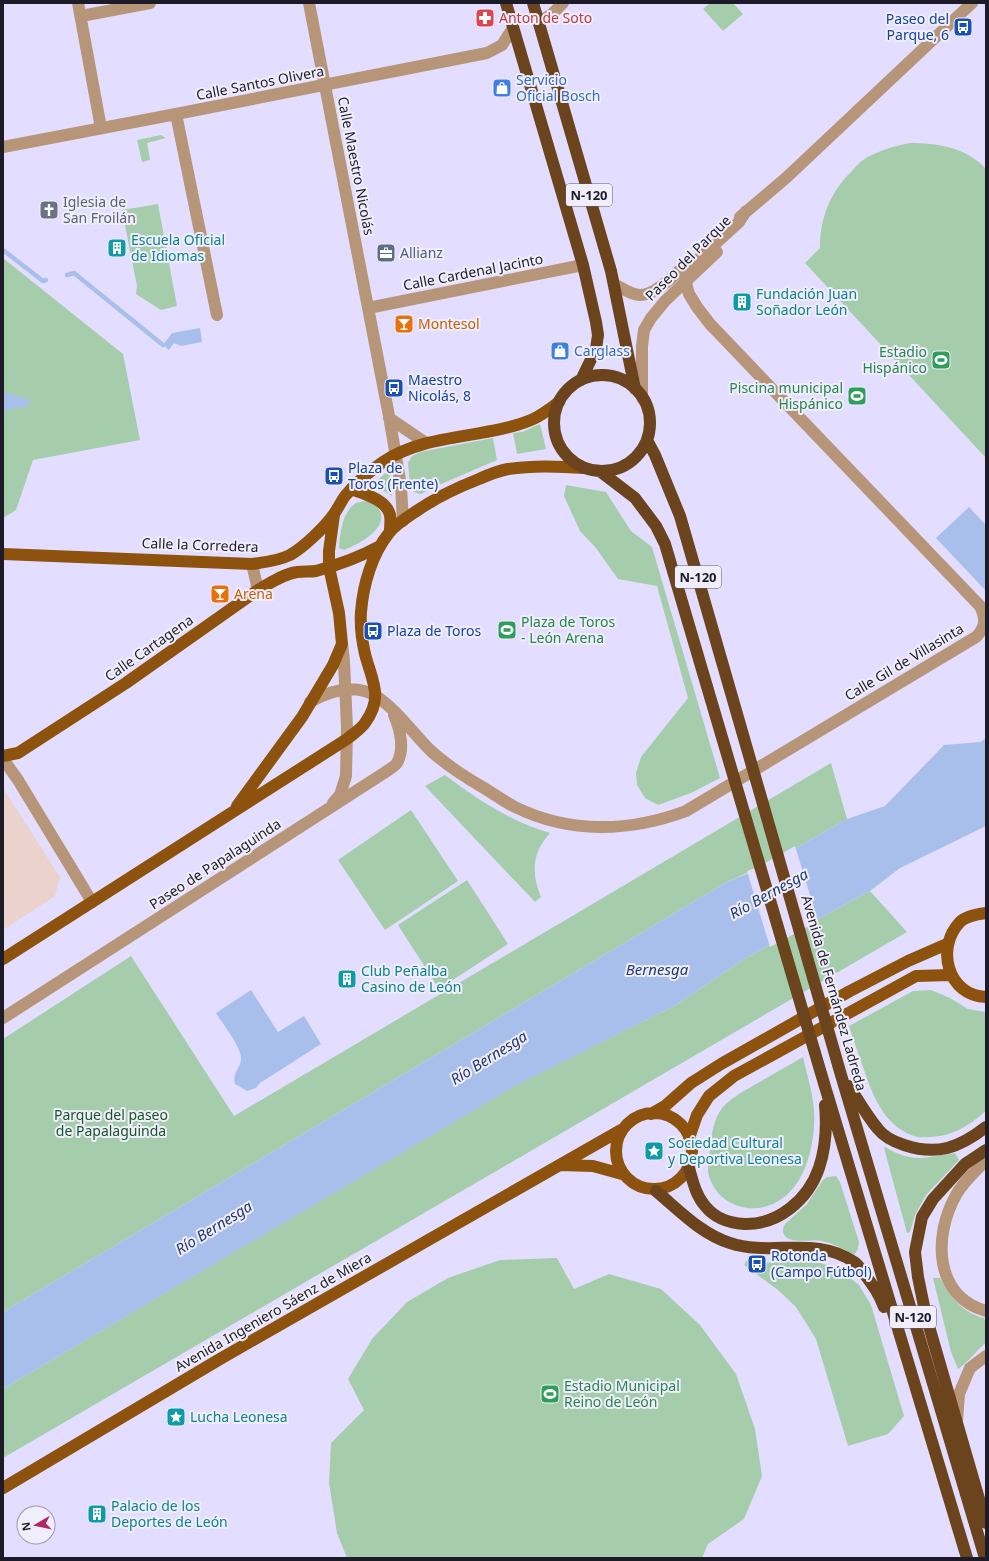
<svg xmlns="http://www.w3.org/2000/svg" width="989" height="1561" viewBox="0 0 989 1561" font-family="'Noto Sans',sans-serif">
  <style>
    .education { fill: #ecd2cd }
    .green { fill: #a6cdab }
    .water { fill: #a9bfeb }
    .pier { fill: #e3deff }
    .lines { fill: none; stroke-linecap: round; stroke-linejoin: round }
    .stream { stroke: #a9bfeb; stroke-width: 4.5 }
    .minor { stroke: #b79578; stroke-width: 12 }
    .major { stroke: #8d520d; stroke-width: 12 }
    .highway { stroke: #6b441d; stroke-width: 12 }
    .labels { text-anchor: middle; stroke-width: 4; stroke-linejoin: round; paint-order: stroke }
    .shield { fill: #f0eefb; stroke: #5c5a67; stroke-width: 1 }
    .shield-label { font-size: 13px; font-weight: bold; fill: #1d1b27 }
    .health-label { font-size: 14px; fill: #be3a42; stroke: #f0eefb; text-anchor: start }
    .transit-label { font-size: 14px; fill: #164399; stroke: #f0eefb; text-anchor: start }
    .shop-label { font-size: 14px; fill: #366cbe; stroke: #f0eefb; text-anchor: start }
    .street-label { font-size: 14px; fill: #1d1b27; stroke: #f0eefb }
    .worship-label { font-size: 14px; fill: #5b616d; stroke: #f0eefb; text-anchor: start }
    .culture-label { font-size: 14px; fill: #0d838f; stroke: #f0eefb; text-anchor: start }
    .service-label { font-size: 14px; fill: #4e5e75; stroke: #f0eefb; text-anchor: start }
    .food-label { font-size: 14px; fill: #c56008; stroke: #f0eefb; text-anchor: start }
    .leisure-label { font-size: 14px; fill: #27864d; stroke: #f0eefb; text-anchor: end }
    .park-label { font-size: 14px; fill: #175527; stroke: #f0eefb }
    .water-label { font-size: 15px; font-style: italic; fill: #223a70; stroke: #f0eefb }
  </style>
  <rect width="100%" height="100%" fill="#e3deff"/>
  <path class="education" d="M3 788 60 877 55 896 3 930Z"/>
  <path class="green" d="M710 3H733L743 14 723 31 703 9Z
    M161 135 166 138 147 143 150 160 142 162 137 140Z
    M910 143C937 143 966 147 986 169V458L805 263 820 248C820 218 830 192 852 171 855 167 859 163 863 160 877 151 894 146 910 143Z
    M158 204 177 306 161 310 136 294 137 286 122 210Z
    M3 258 123 354 140 440 33 460 16 510 3 518Z
    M540 424 546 449 517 454 513 433 522 432Z
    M493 438 497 460 432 488 421 494 414 492 410 486 408 463 411 457 420 452Z
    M389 470 392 496 373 484Z
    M566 485 606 492 631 531 652 547 720 778 691 793 658 805 645 798 637 785 636 773 641 757 688 698 657 586 618 579 596 548 580 531 564 496Z
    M365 501 375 503C376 506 379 509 380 511 388 529 358 545 344 550L339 548C340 533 342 512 356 503 358 502 362 502 365 501Z
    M831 763 847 819 775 860 727 882 3 1312V1039L131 956 234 1116Z
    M445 775C477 799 511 822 550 833 532 853 531 873 541 897L535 902 425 786Z
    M411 810 458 881 385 930 338 860Z
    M467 880 508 944 439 989 398 925Z
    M870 891 907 932 3 1458V1389L512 1087 676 1005 744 959Z
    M931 990 950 998 968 1009 986 1012V1111C968 1126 954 1136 929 1137 924 1137 918 1138 914 1136 882 1125 872 1093 862 1064 858 1052 853 1039 849 1026L913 991Z
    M803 1057C808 1079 816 1102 814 1125 813 1150 804 1183 783 1198 758 1217 721 1209 710 1179 706 1171 709 1158 710 1149 711 1136 714 1117 723 1107 733 1096 746 1090 758 1083 773 1074 788 1066 803 1057Z
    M885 1147C914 1164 925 1157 955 1153L959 1160 926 1195 915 1215 910 1232 907 1233 884 1148Z
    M836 1176 840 1182 859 1242 858 1249 854 1255C844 1249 834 1244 822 1241 812 1239 794 1243 787 1238 782 1234 782 1229 785 1224L807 1204 823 1180 827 1177Z
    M557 1258 574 1289 609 1274 661 1289 700 1325 736 1374 755 1429 762 1476 744 1519 708 1544 702 1558H347L337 1533 329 1483 331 1443 364 1410 348 1379 372 1339 407 1302 448 1278 500 1260Z
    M747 1260 761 1263 791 1261 817 1262 837 1268 859 1285 871 1305 904 1416 888 1434 848 1446 816 1339 796 1307 778 1290 744 1265Z
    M933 1278H940C950 1296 963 1313 984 1318L986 1323V1343C975 1351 969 1362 958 1369L951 1352Z"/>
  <path class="water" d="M200 328 202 342 181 346 174 343 169 350 163 345 172 333Z
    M8 393 31 400 27 406 3 411V394Z
    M969 507 986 525V591L936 538Z
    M986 738V826L900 868 870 891 744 959 676 1005 515 1086 3 1389V1312L727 882 761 868 847 819 885 806 944 745 980 742Z
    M251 990 278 1032 304 1016 321 1044 260 1083 256 1088 247 1091 235 1084C232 1074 239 1070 241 1060 243 1049 222 1023 216 1013Z"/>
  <path class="pier" d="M795 846 818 921 770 947 747 871 760 866Z"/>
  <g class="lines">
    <path class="stream" d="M3 250 43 281 46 280
      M67 275 74 273 163 345"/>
    <path class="minor" d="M78 3 101 128
      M309 3 389 416 401 486 403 521
      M81 16 150 3
      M538 22 551 15 563 3
      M176 114 217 315
      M3 147 176 114 487 53 502 45 513 28
      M740 217 787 177 972 3
      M614 284C622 288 631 295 640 295 656 296 680 270 691 259
      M368 308 583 265
      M642 398V346L644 330 651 318 665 301 717 252
      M389 418 426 443
      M252 564 258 590
      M310 702C331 690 354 683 376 696 396 709 413 733 430 750 446 765 465 777 484 788 494 794 505 802 515 807 570 834 630 832 686 811L976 637C986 627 986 618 980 606L710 324 697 307 689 294 686 283V275L692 265 739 222 746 211
      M3 759 18 780 92 902
      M333 803 340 795 346 776 347 728 344 661 342 644
      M3 1018 384 773C388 770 394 767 397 763 405 749 400 729 394 715
      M986 1160C976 1171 963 1182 956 1195 933 1236 934 1296 986 1311
      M957 1421 959 1394 970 1368 986 1356"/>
    <path class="major" d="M352 489C365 495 386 499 390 515 391 520 390 527 390 531
      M3 554 252 564C265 562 278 561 290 555 304 547 325 527 334 514 338 508 341 502 345 496 355 484 370 471 383 462 425 433 485 439 531 420 541 416 550 409 559 402
      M3 756 18 753 126 683 258 590C270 583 283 574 297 572 303 571 310 572 316 571 338 565 360 557 380 546
      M237 806 302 717 333 665 342 644 339 613 329 567V551L334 515
      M986 913C978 914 966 916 960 922 935 948 948 996 986 997
      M3 959 347 739C353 734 361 729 365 723 384 697 372 681 365 654 362 641 360 626 361 612 363 585 372 554 389 533 395 525 406 518 415 512 435 498 456 488 479 479 488 475 498 471 508 469 533 465 558 466 584 468
      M616 1151a38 38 0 1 1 76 0a38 38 0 1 1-76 0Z
      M651 1114 665 1106 691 1083 721 1064 850 991 908 961 947 944
      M689 1138 697 1115 709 1096 734 1076 916 976 951 975
      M560 1165 593 1166 622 1174
      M3 1488 220 1359 621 1130"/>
    <path class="highway" d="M506 3 583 265 596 322 598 335 596 349 581 380
      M533 3 611 271 635 389
      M554 423a48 48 0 1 1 96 0a48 48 0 1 1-96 0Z
      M647 440 655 455 680 516 841 1075 985 1558
      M601 472 635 498 656 526 665 544 823 1080 967 1558
      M849 1086C858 1100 867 1116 878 1129 884 1137 895 1142 904 1145 937 1156 959 1148 986 1127
      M986 1150 965 1164 933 1199 922 1217 915 1252 918 1277 926 1316 986 1523
      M689 1168C693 1182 696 1196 706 1207 715 1218 730 1223 744 1224 778 1225 808 1200 819 1168 826 1147 827 1126 825 1105
      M656 1191C679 1210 701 1234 730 1243 772 1257 815 1235 854 1262 859 1265 862 1272 866 1276 874 1287 879 1294 884 1307"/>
  </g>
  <defs>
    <g id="pharmacy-square" transform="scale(1)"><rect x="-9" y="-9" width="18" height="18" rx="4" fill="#e0444e" stroke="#f0eefb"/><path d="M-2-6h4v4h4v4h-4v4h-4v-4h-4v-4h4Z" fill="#fff"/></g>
    <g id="bus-square" transform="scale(1)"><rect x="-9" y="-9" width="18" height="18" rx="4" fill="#1a4fb4" stroke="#f0eefb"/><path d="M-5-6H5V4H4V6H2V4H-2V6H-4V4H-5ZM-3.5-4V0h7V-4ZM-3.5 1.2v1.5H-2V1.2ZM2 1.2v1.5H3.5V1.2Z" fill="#fff"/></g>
    <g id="shop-square" transform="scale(1)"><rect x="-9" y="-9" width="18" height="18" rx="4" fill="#3f7fe0" stroke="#f0eefb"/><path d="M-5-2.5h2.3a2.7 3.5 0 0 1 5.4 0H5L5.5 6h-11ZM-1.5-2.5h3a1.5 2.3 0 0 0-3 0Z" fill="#fff"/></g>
    <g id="church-square" transform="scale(1)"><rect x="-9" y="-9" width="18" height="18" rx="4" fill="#6b7280" stroke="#f0eefb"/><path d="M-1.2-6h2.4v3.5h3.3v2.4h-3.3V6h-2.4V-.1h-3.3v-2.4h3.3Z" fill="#fff"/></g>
    <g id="building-square" transform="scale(1)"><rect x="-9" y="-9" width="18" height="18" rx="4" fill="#0f9aa8" stroke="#f0eefb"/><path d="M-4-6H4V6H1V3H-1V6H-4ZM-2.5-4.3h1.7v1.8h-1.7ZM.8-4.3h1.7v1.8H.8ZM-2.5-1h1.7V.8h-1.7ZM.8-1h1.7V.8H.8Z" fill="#fff"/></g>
    <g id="office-square" transform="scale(1)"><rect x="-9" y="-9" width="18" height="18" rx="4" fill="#5c6f8a" stroke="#f0eefb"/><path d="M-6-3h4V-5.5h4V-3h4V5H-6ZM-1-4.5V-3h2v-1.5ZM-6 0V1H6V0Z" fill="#fff"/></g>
    <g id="bar-square" transform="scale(1)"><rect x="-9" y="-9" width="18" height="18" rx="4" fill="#e8710a" stroke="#f0eefb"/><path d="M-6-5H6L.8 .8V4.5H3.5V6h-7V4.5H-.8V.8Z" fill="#fff"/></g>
    <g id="stadium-square" transform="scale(1)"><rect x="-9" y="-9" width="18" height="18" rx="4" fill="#2e9e5b" stroke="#f0eefb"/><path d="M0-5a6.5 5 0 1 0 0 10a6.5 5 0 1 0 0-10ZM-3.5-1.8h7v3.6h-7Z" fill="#fff"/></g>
    <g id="sight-square" transform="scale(1)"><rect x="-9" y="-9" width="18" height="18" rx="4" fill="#0f9aa8" stroke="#f0eefb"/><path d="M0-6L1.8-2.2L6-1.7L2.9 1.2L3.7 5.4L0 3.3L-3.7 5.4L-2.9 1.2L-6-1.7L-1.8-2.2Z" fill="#fff"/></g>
  </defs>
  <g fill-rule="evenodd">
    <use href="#pharmacy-square" x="485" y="18"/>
    <use href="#bus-square" x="963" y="27"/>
    <use href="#shop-square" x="502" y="88"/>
    <use href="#church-square" x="49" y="210"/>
    <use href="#building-square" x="117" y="248"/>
    <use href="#office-square" x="386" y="253"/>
    <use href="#building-square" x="742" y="302"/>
    <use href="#bar-square" x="404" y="324"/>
    <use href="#shop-square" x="560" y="351"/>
    <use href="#stadium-square" x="941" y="360"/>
    <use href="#bus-square" x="394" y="388"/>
    <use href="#stadium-square" x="857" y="396"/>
    <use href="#bus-square" x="334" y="476"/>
    <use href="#bar-square" x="220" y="594"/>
    <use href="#stadium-square" x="507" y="630"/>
    <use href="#bus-square" x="373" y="631"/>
    <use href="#building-square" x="347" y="979"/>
    <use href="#sight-square" x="654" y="1151"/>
    <use href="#bus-square" x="757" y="1264"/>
    <use href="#stadium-square" x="550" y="1394"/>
    <use href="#sight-square" x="176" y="1417"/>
    <use href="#building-square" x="97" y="1514"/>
  </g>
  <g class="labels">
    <g class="shield">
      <rect x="566" y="184" width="46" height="22" rx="3"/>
      <rect x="675" y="566" width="46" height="22" rx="3"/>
      <rect x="890" y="1306" width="46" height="22" rx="3"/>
    </g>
    <g class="shield-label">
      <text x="589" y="200">N-120</text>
      <text x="698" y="582">N-120</text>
      <text x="913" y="1322">N-120</text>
    </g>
    <g class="health-label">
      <text x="499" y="23">Anton de Soto</text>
    </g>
    <g class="transit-label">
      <text x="949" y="24" text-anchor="end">Paseo del<tspan x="949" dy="16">Parque, 6</tspan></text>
      <text x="408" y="385">Maestro<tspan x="408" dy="16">Nicolás, 8</tspan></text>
      <text x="348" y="473">Plaza de<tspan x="348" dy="16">Toros (Frente)</tspan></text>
      <text x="387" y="636">Plaza de Toros</text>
      <text x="771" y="1261">Rotonda<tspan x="771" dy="16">(Campo Fútbol)</tspan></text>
    </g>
    <g class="shop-label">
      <text x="516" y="85">Servicio<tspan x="516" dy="16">Oficial Bosch</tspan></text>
      <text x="574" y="356">Carglass</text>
    </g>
    <g class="street-label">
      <text transform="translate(260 83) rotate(-11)" y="5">Calle Santos Olivera</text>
      <text transform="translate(356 166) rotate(79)" y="5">Calle Maestro Nicolás</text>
      <text transform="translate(688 258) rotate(-45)" y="5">Paseo del Parque</text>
      <text transform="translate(473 272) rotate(-11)" y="5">Calle Cardenal Jacinto</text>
      <text transform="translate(200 545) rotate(2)" y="5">Calle la Corredera</text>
      <text transform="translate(149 648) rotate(-35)" y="5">Calle Cartagena</text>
      <text transform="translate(904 662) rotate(-31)" y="5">Calle Gil de Villasinta</text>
      <text transform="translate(215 864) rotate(-33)" y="5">Paseo de Papalaguinda</text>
      <text transform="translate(834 993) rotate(74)" y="5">Avenida de Fernández Ladreda</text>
      <text transform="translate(273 1312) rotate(-30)" y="5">Avenida Ingeniero Sáenz de Miera</text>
    </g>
    <g class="worship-label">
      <text x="63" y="207">Iglesia de<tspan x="63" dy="16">San Froilán</tspan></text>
    </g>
    <g class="culture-label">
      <text x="131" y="245">Escuela Oficial<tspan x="131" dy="16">de Idiomas</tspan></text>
      <text x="756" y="299">Fundación Juan<tspan x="756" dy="16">Soñador León</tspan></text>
      <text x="361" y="976">Club Peñalba<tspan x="361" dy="16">Casino de León</tspan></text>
      <text x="668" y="1148">Sociedad Cultural<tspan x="668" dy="16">y Deportiva Leonesa</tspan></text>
      <text x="190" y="1422">Lucha Leonesa</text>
      <text x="111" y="1511">Palacio de los<tspan x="111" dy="16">Deportes de León</tspan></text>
    </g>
    <g class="service-label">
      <text x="400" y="258">Allianz</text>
    </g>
    <g class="food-label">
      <text x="418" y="329">Montesol</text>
      <text x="234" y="599">Arena</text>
    </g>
    <g class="leisure-label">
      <text x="927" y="357">Estadio<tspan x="927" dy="16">Hispánico</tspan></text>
      <text x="843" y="393">Piscina municipal<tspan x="843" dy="16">Hispánico</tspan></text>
      <text x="521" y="627" text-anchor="start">Plaza de Toros<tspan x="521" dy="16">- León Arena</tspan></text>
      <text x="564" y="1391" text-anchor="start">Estadio Municipal<tspan x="564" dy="16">Reino de León</tspan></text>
    </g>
    <g class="park-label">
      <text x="111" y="1120">Parque del paseo<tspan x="111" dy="16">de Papalaguinda</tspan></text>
    </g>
    <g class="water-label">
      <text transform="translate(769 894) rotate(-29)" y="5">Río Bernesga</text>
      <text x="657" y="975">Bernesga</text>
      <text transform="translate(489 1058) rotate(-32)" y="5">Río Bernesga</text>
      <text transform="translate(214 1228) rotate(-32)" y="5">Río Bernesga</text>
    </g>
  </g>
  <rect width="989" height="1561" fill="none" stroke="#1d1b27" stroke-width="8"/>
  <g transform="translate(36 1525) rotate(261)"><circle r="19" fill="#f0eefb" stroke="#9c9aa6"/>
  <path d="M0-3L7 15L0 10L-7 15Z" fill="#b12764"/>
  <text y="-6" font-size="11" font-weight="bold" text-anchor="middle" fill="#1d1b27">N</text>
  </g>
</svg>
